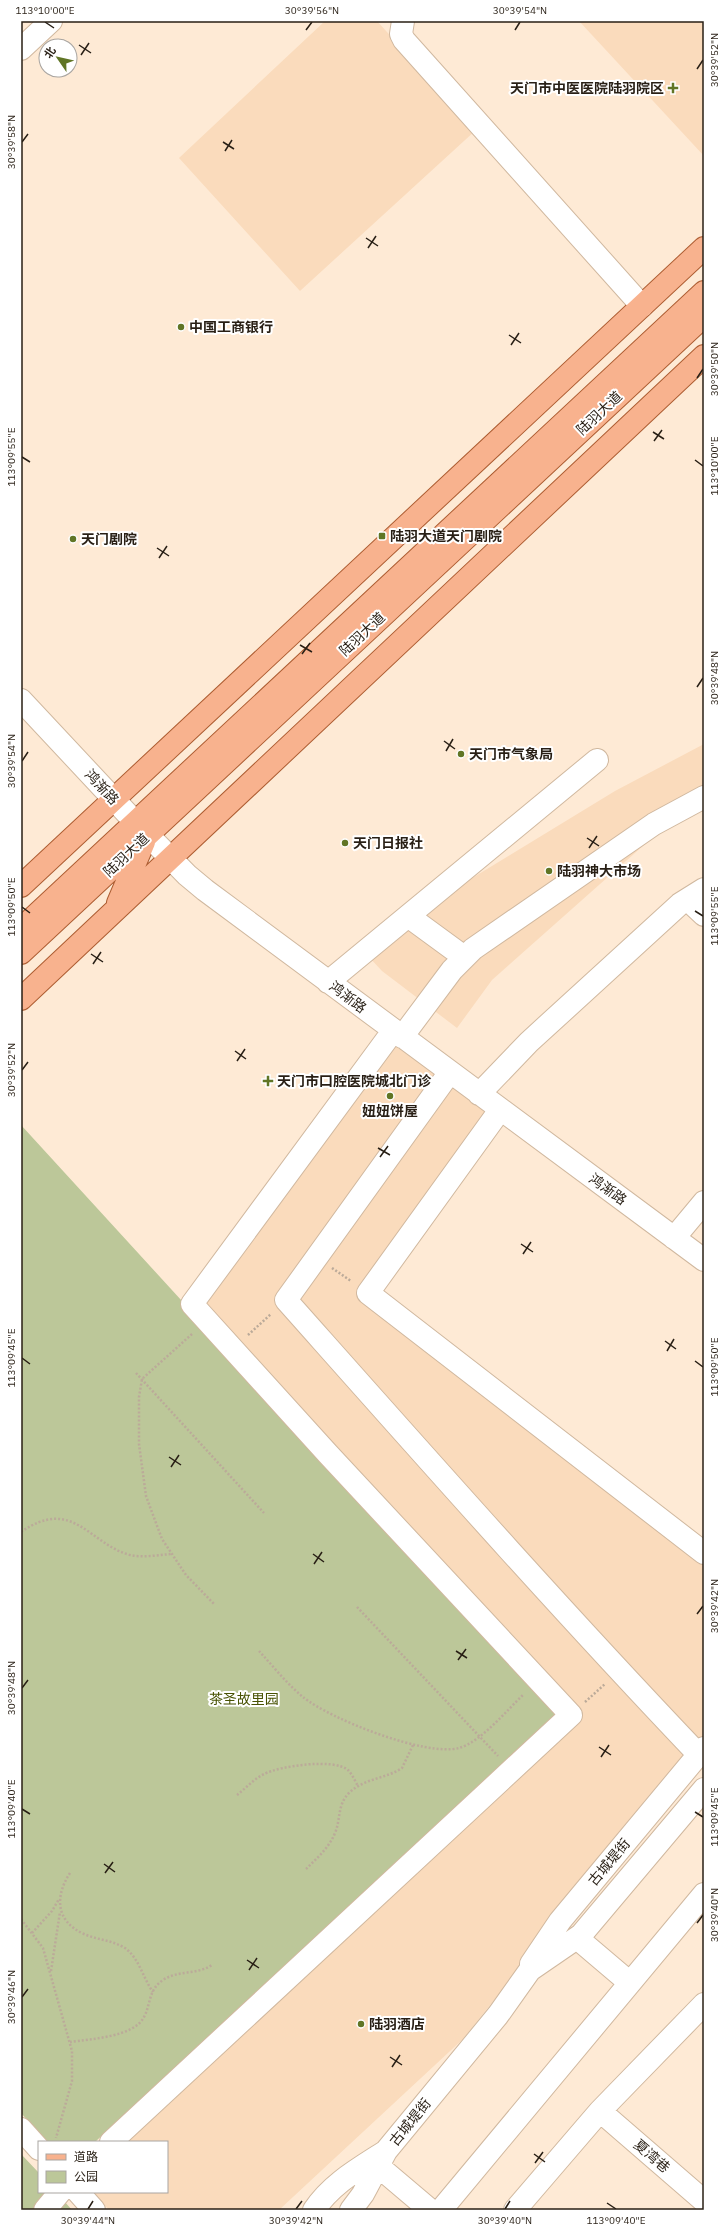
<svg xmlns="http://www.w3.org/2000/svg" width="725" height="2231" viewBox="0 0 725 2231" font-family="'IBM Plex Sans','Noto Sans SC',sans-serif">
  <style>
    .built { fill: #fadbbc }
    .green { fill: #bcc799 }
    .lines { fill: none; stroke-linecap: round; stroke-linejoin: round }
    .minor-casing { stroke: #d0b89f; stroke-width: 24 }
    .major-casing { stroke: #ad5d32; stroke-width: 24 }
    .path { stroke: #ba9; stroke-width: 2.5; stroke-dasharray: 2 2; stroke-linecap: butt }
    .minor { stroke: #fff; stroke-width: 22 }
    .major { stroke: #f8b28e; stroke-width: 22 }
    .ticks { fill: none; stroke: #281f15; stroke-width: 1.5 }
    .poi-dot { fill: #607525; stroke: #fff; stroke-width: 1.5 }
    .labels { text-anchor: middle; stroke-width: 4; stroke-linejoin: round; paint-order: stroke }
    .poi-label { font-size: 14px; font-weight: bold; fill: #281f15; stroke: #fff; text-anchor: start }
    .street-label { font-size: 14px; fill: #281f15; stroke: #fff }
    .park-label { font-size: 14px; fill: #485203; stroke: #fff }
    .neatline { fill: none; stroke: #281f15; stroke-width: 1.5 }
    .ticks-label { font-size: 10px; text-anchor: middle; fill: #281f15 }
  </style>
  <rect width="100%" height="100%" fill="#feead5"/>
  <path class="built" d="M325 21H377L476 130 300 291 179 158Z
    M579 21H704V156Z
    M704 744V808L653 837 492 980 457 1028 382 971 368 956 428 905 615 791Z
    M392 1041 500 1120 377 1290 704 1542V1737L463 2039 279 2210H109L93 2192H167V2142H120L198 1306Z"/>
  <path class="green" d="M21 1125 558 1712 95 2142H47L21 2113Z
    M21 2154 39 2173V2192H56L72 2210H21Z"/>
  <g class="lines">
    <g class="minor-casing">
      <path id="minor" d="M403 21 401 34 404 40 642 306
        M21 49 51 21
        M21 700 136 823 187 875 205 890 704 1260
        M688 900 704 915
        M408 916 464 957
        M328 982 597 760
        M402 1037 452 970 473 949 654 824 704 797
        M450 1072 286 1300C422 1453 557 1606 698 1754
        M479 1094 529 1042 680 904 704 889
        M500 1110 368 1293 704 1553
        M674 1238 704 1202
        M577 1938 630 1983
        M531 1964 560 1921 704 1748
        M600 2111 704 2201
        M21 2129 39 2149
        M111 2142 571 1715 328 1454 192 1304 393 1031
        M386 2151 498 2015 530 1970 581 1935 704 1789
        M378 2166 430 2210
        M78 2192 94 2210
        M45 2210 60 2192
        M314 2210C332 2183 360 2168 386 2151L363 2194 351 2210
        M441 2210 704 1894
        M515 2210 600 2111 704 2004"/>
    </g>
    <g class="major-casing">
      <path id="major" d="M21 886 704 248
        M118 903 144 842
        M21 929 704 292
        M21 953 704 316
        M21 999 704 356"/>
    </g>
    <path class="path" d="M332 1268 351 1281
      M192 1334 142 1379 139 1397V1444L146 1496 162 1539 186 1575 214 1604
      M248 1335 271 1314
      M136 1373 264 1513
      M21 1532C73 1496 89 1544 130 1555 143 1558 158 1555 171 1554
      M357 1607 498 1756
      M259 1651C273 1666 287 1684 303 1697 330 1719 426 1757 459 1748 481 1742 507 1710 524 1694
      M585 1702 605 1684
      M237 1795C246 1788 254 1779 264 1774 280 1766 334 1758 348 1770 352 1774 355 1781 358 1786
      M306 1869C317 1858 329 1848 335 1833 341 1819 337 1805 349 1793 364 1778 386 1779 402 1768L413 1745
      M70 1873C55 1896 55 1921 84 1934 97 1940 112 1940 125 1948 139 1958 143 1978 153 1992
      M21 1919 43 1948 72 2051V2081L56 2138
      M32 1933 52 1911 59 1899
      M51 1971 60 1912
      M70 2042C90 2039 134 2037 144 2017 151 2004 148 1990 163 1980 178 1970 197 1975 212 1965"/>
    <use href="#minor" class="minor"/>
    <use href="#major" class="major"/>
  </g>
  <path class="ticks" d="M45 22 54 28M306 30 312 22M515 30 520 22M79 45 91 53M81 55 89 43M697 69 703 60M22 142 28 134M223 142 234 149M225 151 232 140M366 238 378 246M368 248 376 236M509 335 521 343M511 345 519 333M697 378 703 369M653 432 664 439M654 441 662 430M22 457 30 462M695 460 703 466M157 548 169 556M159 558 167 546M300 645 312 652M302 654 310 643M697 687 703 678M444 741 455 749M446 751 453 739M22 761 28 752M587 838 599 846M589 848 597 836M22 907 30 913M695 911 703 916M91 954 103 962M93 964 101 952M235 1051 246 1059M237 1061 245 1049M22 1070 28 1062M378 1148 390 1155M380 1157 388 1146M521 1244 533 1252M523 1254 531 1242M665 1341 676 1349M667 1351 674 1339M22 1358 30 1364M695 1361 703 1367M169 1457 181 1465M171 1467 179 1455M313 1554 324 1562M314 1564 322 1552M697 1614 703 1606M456 1651 467 1658M458 1660 466 1649M22 1688 28 1680M599 1747 611 1755M601 1757 609 1745M22 1809 30 1814M695 1812 703 1817M104 1864 115 1872M105 1873 113 1862M697 1923 703 1915M247 1960 259 1968M249 1970 257 1958M22 1997 28 1989M390 2057 402 2065M392 2067 400 2055M534 2154 545 2162M535 2163 543 2152M607 2203 616 2209M88 2209 93 2201M296 2209 302 2201M505 2209 510 2201"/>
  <g class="poi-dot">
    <path d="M671 82h4v4h4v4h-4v4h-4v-4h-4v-4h4z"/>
    <circle cx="181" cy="327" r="4"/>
    <rect x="378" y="532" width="8" height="8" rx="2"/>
    <circle cx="73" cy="539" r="4"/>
    <circle cx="461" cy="754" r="4"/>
    <circle cx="345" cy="843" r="4"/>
    <circle cx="549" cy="871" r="4"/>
    <path d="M266 1075h4v4h4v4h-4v4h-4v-4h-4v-4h4z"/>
    <circle cx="390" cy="1096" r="4"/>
    <circle cx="361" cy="2024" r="4"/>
  </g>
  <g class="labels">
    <g class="poi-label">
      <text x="664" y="93" text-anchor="end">天门市中医医院陆羽院区</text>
      <text x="189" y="332">中国工商银行</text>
      <text x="390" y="541">陆羽大道天门剧院</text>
      <text x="81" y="544">天门剧院</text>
      <text x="469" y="759">天门市气象局</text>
      <text x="353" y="848">天门日报社</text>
      <text x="557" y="876">陆羽神大市场</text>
      <text x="277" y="1086">天门市口腔医院城北门诊</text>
      <text x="390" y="1116" text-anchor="middle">妞妞饼屋</text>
      <text x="369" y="2029">陆羽酒店</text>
    </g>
    <g class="street-label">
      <text transform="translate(599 413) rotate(-43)" y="5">陆羽大道</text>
      <text transform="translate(362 634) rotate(-43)" y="5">陆羽大道</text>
      <text transform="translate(102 787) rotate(47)" y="5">鸿渐路</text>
      <text transform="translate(126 855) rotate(-43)" y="5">陆羽大道</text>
      <text transform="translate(348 997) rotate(37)" y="5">鸿渐路</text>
      <text transform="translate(608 1189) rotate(36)" y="5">鸿渐路</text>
      <text transform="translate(609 1862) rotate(-50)" y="5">古城堤街</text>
      <text transform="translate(410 2122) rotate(-51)" y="5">古城堤街</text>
      <text transform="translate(652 2156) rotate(41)" y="5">夏湾巷</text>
    </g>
    <g class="park-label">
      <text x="244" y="1704">茶圣故里园</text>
    </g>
  </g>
  <rect width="725" height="2231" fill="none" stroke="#ffffff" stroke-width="44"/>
  <rect x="38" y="2141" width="130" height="52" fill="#ffffff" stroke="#a9a5a1"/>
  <rect x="46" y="2154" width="20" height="6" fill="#f8b28e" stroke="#a9a5a1"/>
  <text x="74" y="2161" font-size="12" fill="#281f15">道路</text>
  <rect x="46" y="2171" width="20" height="12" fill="#bcc799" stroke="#a9a5a1"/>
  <text x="74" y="2181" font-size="12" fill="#281f15">公园</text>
  <g transform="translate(58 58) rotate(304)"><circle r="19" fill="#ffffff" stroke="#a9a5a1"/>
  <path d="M0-3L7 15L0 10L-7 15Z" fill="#607525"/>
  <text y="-6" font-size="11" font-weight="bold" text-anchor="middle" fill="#281f15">北</text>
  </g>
  <rect x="22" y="22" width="681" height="2187" class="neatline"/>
  <g class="ticks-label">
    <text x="45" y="14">113°10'00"E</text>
    <text x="312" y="14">30°39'56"N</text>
    <text x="520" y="14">30°39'54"N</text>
    <text transform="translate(714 60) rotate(-90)" y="4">30°39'52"N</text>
    <text transform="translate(11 142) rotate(-90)" y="4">30°39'58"N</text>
    <text transform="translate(714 369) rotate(-90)" y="4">30°39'50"N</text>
    <text transform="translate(11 457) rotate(-90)" y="4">113°09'55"E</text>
    <text transform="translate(714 466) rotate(-90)" y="4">113°10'00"E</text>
    <text transform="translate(714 678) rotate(-90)" y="4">30°39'48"N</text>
    <text transform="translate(11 761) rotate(-90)" y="4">30°39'54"N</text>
    <text transform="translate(11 907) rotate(-90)" y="4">113°09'50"E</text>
    <text transform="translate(714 916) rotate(-90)" y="4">113°09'55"E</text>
    <text transform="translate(11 1070) rotate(-90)" y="4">30°39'52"N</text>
    <text transform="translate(11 1358) rotate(-90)" y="4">113°09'45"E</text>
    <text transform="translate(714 1367) rotate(-90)" y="4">113°09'50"E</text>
    <text transform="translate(714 1606) rotate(-90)" y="4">30°39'42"N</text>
    <text transform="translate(11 1688) rotate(-90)" y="4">30°39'48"N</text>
    <text transform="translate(11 1809) rotate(-90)" y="4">113°09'40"E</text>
    <text transform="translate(714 1817) rotate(-90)" y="4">113°09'45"E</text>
    <text transform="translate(714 1915) rotate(-90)" y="4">30°39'40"N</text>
    <text transform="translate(11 1997) rotate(-90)" y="4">30°39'46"N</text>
    <text x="88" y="2224">30°39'44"N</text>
    <text x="296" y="2224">30°39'42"N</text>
    <text x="505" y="2224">30°39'40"N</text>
    <text x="616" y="2224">113°09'40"E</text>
  </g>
</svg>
